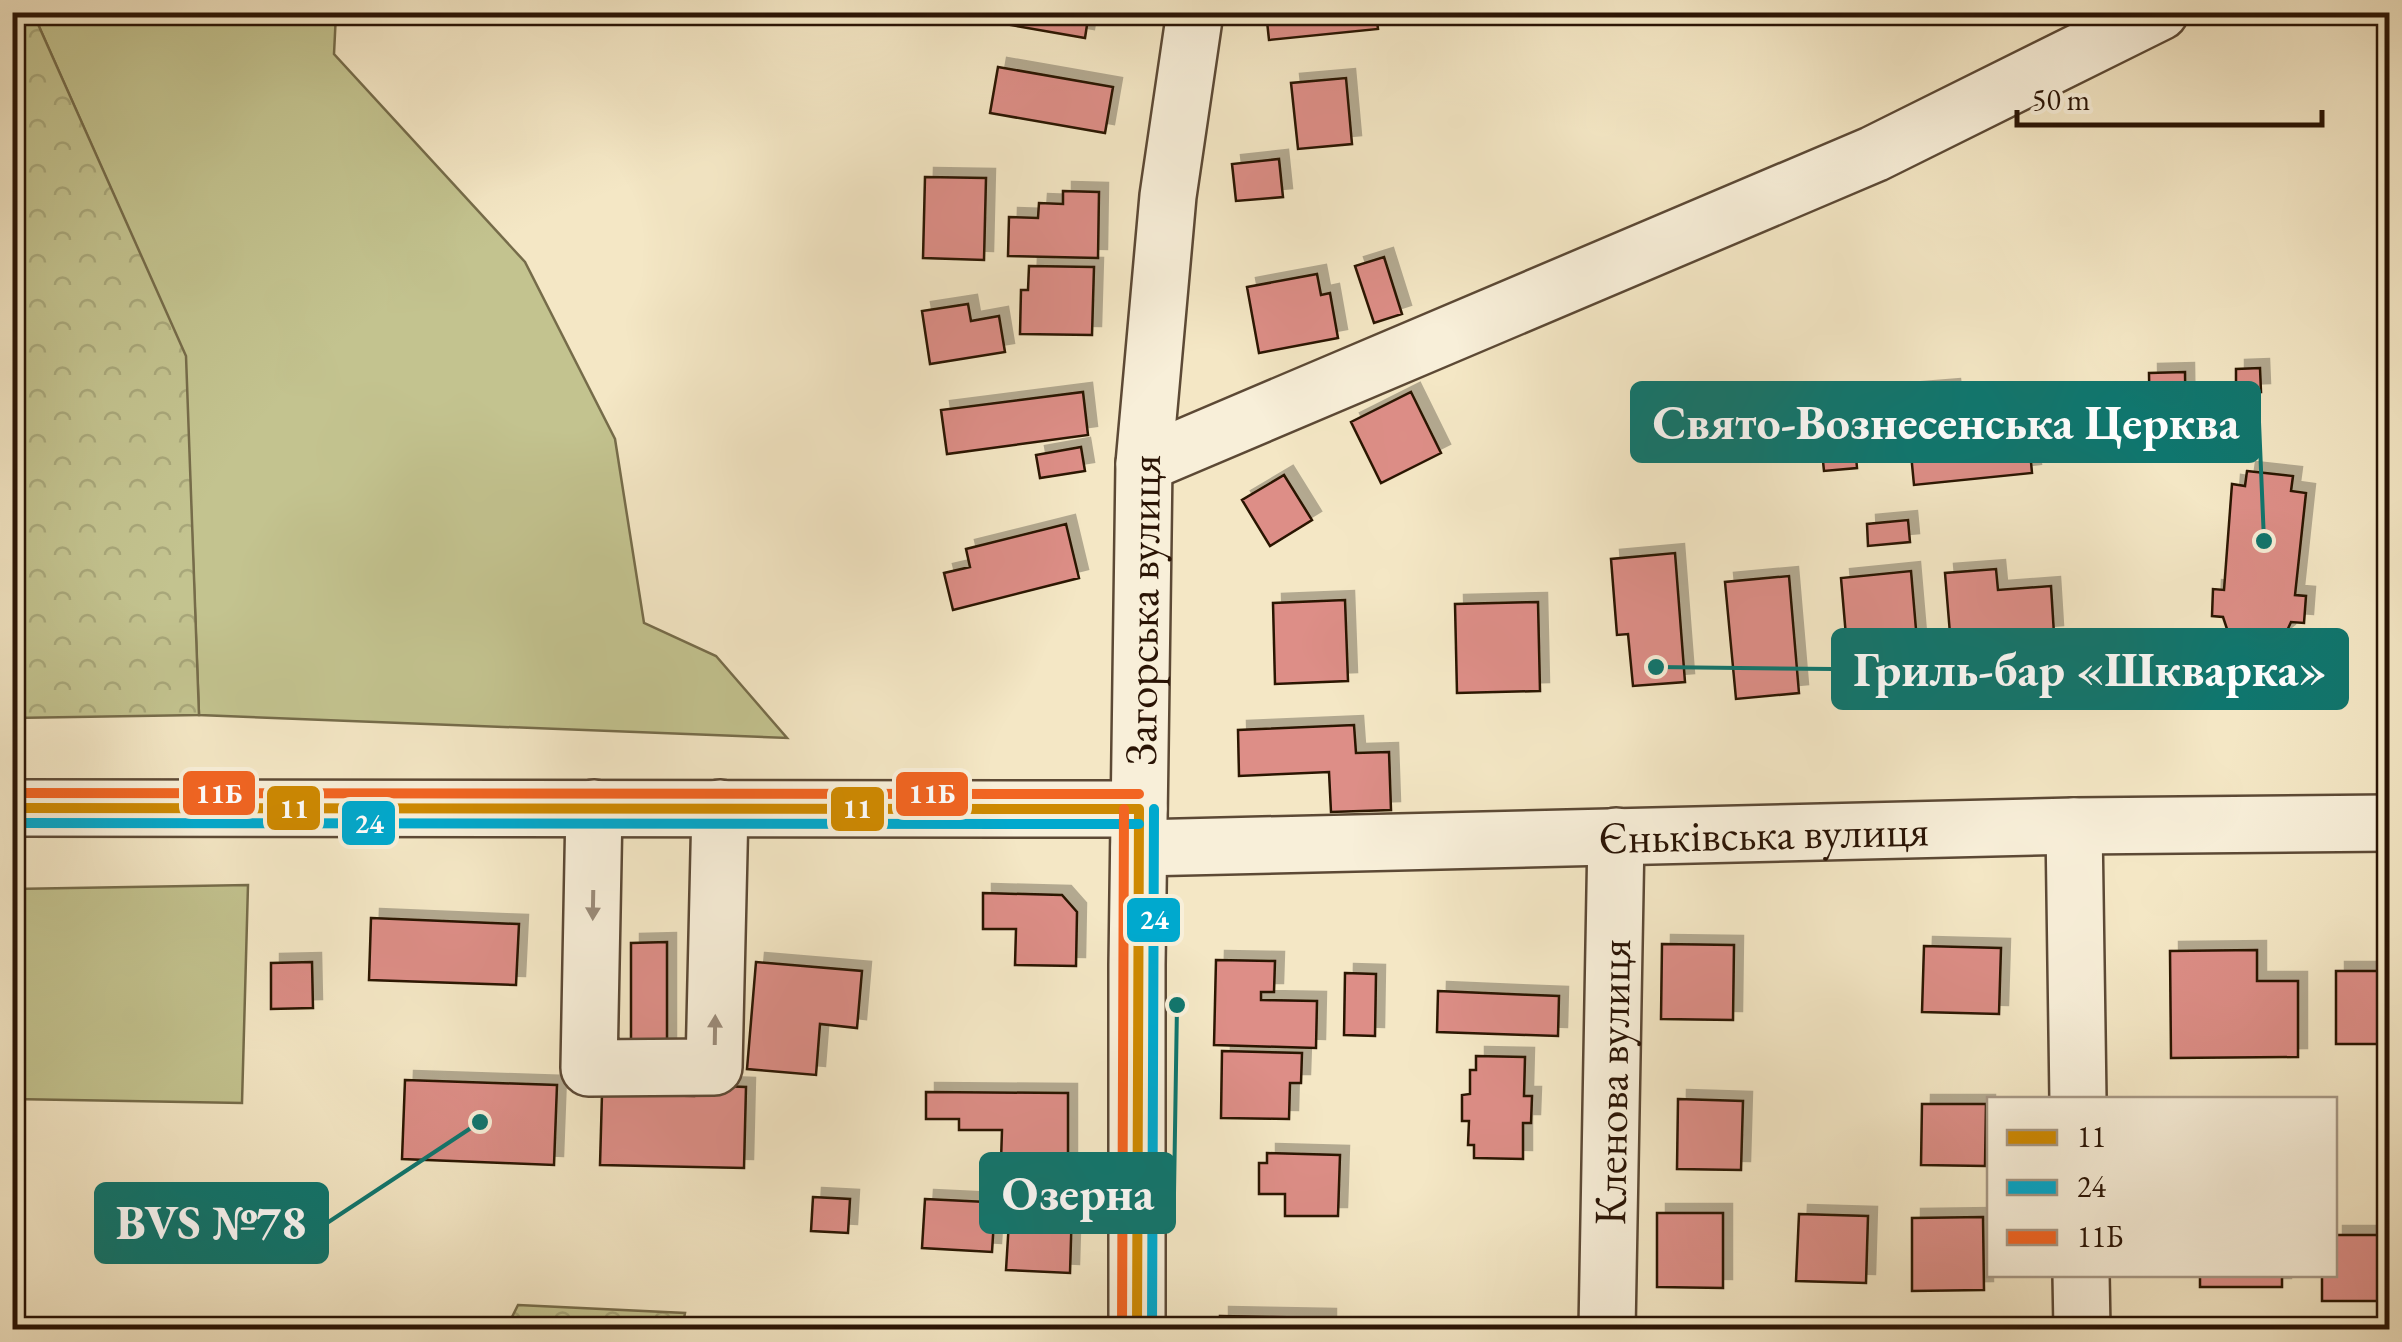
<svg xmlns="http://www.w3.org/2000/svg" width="2402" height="1342" viewBox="0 0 2402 1342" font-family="'EB Garamond',serif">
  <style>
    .green { fill: #c3c38f; stroke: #766c4a; stroke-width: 2.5 }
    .forest { fill: url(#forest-crowns); stroke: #766c4a; stroke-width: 2.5 }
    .building { fill: #dd8e87; stroke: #2a1405; stroke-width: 2.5; filter: url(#shadow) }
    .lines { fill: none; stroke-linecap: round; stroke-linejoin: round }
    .minor-casing { stroke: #5c4935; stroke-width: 60 }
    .minor { stroke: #f8efd9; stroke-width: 55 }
    .bus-1-casing { stroke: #f8efd9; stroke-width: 18 }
    .bus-2-casing { stroke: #f8efd9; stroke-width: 18 }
    .bus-3-casing { stroke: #f8efd9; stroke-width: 18 }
    .bus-1 { stroke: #ce8901; stroke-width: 10 }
    .bus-2 { stroke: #00a9ce; stroke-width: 10 }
    .bus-3 { stroke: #f26522; stroke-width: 10 }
    .oneway { fill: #9b8c7a }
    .labels { text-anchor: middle; stroke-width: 8; stroke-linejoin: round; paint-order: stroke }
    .street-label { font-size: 45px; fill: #2a1405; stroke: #f8efd9 }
    .leader { fill: none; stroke: #0f766e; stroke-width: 4 }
    .callout-dot { fill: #0f766e; stroke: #f8efd9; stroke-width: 4 }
    .callout { fill: #0f766e; stroke: #0f766e; stroke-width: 4 }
    .callout-label { font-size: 48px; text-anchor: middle; font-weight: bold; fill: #fff }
    .line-badge { stroke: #f8efd9; stroke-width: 4 }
    .badge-label { font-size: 28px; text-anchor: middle; font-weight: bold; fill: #fff }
  </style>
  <defs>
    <pattern id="forest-crowns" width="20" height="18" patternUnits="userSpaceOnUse" patternTransform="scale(2.5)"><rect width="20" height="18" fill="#c3c38f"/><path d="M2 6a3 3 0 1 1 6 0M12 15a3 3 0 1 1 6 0" fill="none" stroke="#a8a77a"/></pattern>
    <filter id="shadow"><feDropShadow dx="9" dy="-9" stdDeviation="0" flood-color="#0004"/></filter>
  </defs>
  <rect width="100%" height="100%" fill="#f4e7c5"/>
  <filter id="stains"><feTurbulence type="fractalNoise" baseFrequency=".002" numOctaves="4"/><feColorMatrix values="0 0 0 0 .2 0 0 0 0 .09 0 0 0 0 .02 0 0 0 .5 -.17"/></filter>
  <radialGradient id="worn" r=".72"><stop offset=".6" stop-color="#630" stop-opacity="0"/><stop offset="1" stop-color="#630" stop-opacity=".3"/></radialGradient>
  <path class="green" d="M33 13H336L334 54 525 262 615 439 644 623 716 656 787 738 199 715 185 356Z
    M248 885 242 1103 13 1099V889Z"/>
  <path class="forest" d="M12 13H33L186 356 199 715 13 718Z
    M518 1305 685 1313 682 1329H506Z"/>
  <path class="building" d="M1007 12H1089L1085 38 1005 24Z
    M1266 12H1376L1378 29 1269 40Z
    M1387 12H1427L1428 19 1388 23Z
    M998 67 1113 87 1105 133 990 113Z
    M1346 78 1352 144 1298 149 1291 83Z
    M1279 159 1283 197 1236 201 1232 164Z
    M925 177 986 178 984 260 923 258Z
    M1063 191 1099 192 1098 258 1008 256 1009 217 1038 218 1039 203 1063 204Z
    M1384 257 1402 314 1374 323 1355 266Z
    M1029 266 1094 267 1092 335 1020 334 1021 290H1028Z
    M1317 274 1321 295 1330 293 1338 338 1259 353 1247 287Z
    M968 304 971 321 999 316 1005 352 930 364 922 311Z
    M2260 368 2261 392 2236 393V369Z
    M2185 372 2186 443 2181 450 2172 454 2164 455 2155 451 2150 444 2149 373Z
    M1951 388 1953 405 2025 397 2032 473 1914 485 1909 433 1896 435 1891 393Z
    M1083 392 1088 435 947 454 941 410Z
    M1411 392 1441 453 1381 483 1351 422Z
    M1853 420 1857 468 1824 471 1819 423Z
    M1081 447 1085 471 1040 478 1036 455Z
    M2247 471 2293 476 2291 491 2306 493 2295 595 2306 596 2304 623 2291 622 2286 633 2271 645 2257 650 2242 644 2228 632 2223 617 2212 616 2213 589 2224 590 2232 484 2245 486Z
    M1284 475 1312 520 1270 546 1242 500Z
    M1908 520 1910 542 1868 546 1867 524Z
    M1066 524 1079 578 953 610 944 573 970 567 966 549Z
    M1675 553 1685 682 1633 686 1628 634 1617 635 1611 559Z
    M1996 569 1998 590 2051 586 2054 634 2028 636 2030 663 1953 670 1945 573Z
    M1911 571 1921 688 1851 694 1841 578Z
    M1789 576 1799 693 1736 699 1725 582Z
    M1345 600 1348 681 1275 684 1273 603Z
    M1538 602 1540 691 1457 693 1455 604Z
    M1354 725 1356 753 1389 752 1391 810 1331 812 1329 772 1239 776 1238 730Z
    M983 893 1062 895 1077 912 1076 966 1015 965 1016 929H983Z
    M371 918 519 924 516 985 369 980Z
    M667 942V1050H631V943Z
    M1662 944 1734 945 1733 1020 1661 1019Z
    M1924 946 2001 948 1999 1014 1922 1012Z
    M2257 950V981H2298V1057L2171 1058 2170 951Z
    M1216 960 1275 961 1274 992H1261V1000L1317 1001 1316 1048 1214 1045Z
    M312 962 313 1008 271 1009V963Z
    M756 962 862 971 857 1028 820 1024 816 1075 747 1069Z
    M2336 971H2390V1044H2336Z
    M1345 973 1376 974 1375 1036 1344 1035Z
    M1438 991 1559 996 1558 1036 1437 1032Z
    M1222 1051 1302 1053 1301 1083H1290L1289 1119 1221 1118Z
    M1476 1056 1525 1057 1524 1096H1532L1531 1123H1523V1159L1474 1158V1145H1468L1469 1121H1462V1095L1470 1094V1070H1476Z
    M405 1080 557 1085 554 1165 402 1159Z
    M694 1085 746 1087 744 1168 600 1165 602 1094 694 1096Z
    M926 1092 1068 1093V1161H1001L1002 1130H959V1119H926Z
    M1678 1099 1743 1101 1741 1170 1677 1169Z
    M1922 1104H1986L1985 1166 1921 1165Z
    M1267 1153 1340 1155 1338 1216H1285V1194H1259V1163H1267Z
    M813 1197 850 1199 848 1233 811 1231Z
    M925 1199 1072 1206 1070 1273 1006 1270 1009 1221 994 1220 992 1252 922 1248Z
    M1657 1213H1723V1288L1657 1287Z
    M1799 1214 1868 1216 1866 1283 1796 1281Z
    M1983 1217 1984 1290 1912 1291V1218Z
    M2334 1235H2389L2390 1301H2322V1274H2334Z
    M2200 1274H2282V1287H2200Z
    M1220 1316 1327 1318V1330H1220Z"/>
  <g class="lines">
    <g class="minor-casing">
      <g id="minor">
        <path d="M1144 464 1874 154 2160 12"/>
        <path d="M12 808 1139 809"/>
        <path d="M594 808 589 1068 714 1067 720 808"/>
        <path d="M2074 826 2078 1100"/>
        <path id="s1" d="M1139 848 2074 826 2390 823"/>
        <path d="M2081 1274 2082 1330"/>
        <path id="s2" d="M1137 1330V965L1144 464 1168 196 1195 12"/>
        <path id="s3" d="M1607 1330 1616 836"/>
      </g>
    </g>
    <use href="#minor" class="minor"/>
    <g class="bus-1-casing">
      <path id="bus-1" d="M12 808 1139 809
        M1137 1330 1139 809"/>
    </g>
    <g class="bus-2-casing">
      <path id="bus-2" d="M12 823 1139 824
        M1152 1330 1154 809"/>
    </g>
    <g class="bus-3-casing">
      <path id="bus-3" d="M12 793 1139 794
        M1122 1330 1124 809"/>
    </g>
    <use href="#bus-1" class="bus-1"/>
    <use href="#bus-2" class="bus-2"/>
    <use href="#bus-3" class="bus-3"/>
  </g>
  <defs><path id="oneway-solid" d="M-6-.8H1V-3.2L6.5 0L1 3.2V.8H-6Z" transform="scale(2.5)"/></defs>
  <g class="oneway">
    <use href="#oneway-solid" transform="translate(593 905) rotate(91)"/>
    <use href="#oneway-solid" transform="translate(715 1030) rotate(-89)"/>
  </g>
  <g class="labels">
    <g class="street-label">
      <text dy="16" stroke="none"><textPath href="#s2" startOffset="720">Загорська вулиця</textPath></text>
      <text dy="16" stroke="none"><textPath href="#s1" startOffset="625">Єньківська вулиця</textPath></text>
      <text dy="16" stroke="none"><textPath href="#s3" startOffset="248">Кленова вулиця</textPath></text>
    </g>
  </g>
  <path class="leader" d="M2264 541L2259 422M1656 667L1833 669M1177 1005L1174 1193M480 1122L327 1223"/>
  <g class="callout-dot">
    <circle cx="2264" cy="541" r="10"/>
    <circle cx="1656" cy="667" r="10"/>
    <circle cx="1177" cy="1005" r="10"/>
    <circle cx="480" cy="1122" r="10"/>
  </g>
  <g class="callout">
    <rect x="1632" y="383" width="627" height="78" rx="10"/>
    <rect x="1833" y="630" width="514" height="78" rx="10"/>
    <rect x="981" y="1154" width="193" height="78" rx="10"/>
    <rect x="96" y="1184" width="231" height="78" rx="10"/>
  </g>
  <g class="callout-label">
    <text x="1946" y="439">Свято-Вознесенська Церква</text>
    <text x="2090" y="686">Гриль-бар «Шкварка»</text>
    <text x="1078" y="1210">Озерна</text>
    <text x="211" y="1239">BVS №78</text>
  </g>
  <g class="line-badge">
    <rect x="181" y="769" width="76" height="48" rx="10" fill="#f26522"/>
    <rect x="894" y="770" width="76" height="48" rx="10" fill="#f26522"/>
    <rect x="265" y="784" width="57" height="48" rx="10" fill="#ce8901"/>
    <rect x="829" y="785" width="57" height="48" rx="10" fill="#ce8901"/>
    <rect x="340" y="799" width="57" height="48" rx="10" fill="#00a9ce"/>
    <rect x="1125" y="896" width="57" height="48" rx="10" fill="#00a9ce"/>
  </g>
  <g class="badge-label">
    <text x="219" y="803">11Б</text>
    <text x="932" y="803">11Б</text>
    <text x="294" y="818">11</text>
    <text x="857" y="818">11</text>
    <text x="369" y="833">24</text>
    <text x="1154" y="929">24</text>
  </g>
  <rect width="2402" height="1342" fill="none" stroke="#f4e7c5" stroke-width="50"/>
  <rect x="15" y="15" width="2372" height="1312" fill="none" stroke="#2a1405" stroke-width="5"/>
  <rect x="25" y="25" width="2352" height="1292" fill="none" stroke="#2a1405" stroke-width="2.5"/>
  <rect x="1987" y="1097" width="350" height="180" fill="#f8efd9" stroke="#a69784" stroke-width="2.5"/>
  <rect x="2007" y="1130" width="50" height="15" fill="#ce8901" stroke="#a69784" stroke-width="2.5"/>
  <text x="2077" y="1147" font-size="30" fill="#2a1405">11</text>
  <rect x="2007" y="1180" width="50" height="15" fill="#00a9ce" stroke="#a69784" stroke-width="2.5"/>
  <text x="2077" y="1197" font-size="30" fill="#2a1405">24</text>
  <rect x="2007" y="1230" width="50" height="15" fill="#f26522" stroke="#a69784" stroke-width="2.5"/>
  <text x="2077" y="1247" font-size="30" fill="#2a1405">11Б</text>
  <path d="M2017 110v15h305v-15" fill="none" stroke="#2a1405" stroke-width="5"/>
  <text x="2032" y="110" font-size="30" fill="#2a1405" stroke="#f8efd9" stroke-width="8" paint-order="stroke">50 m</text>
  <rect width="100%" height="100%" filter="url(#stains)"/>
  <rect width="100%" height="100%" fill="url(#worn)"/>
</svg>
